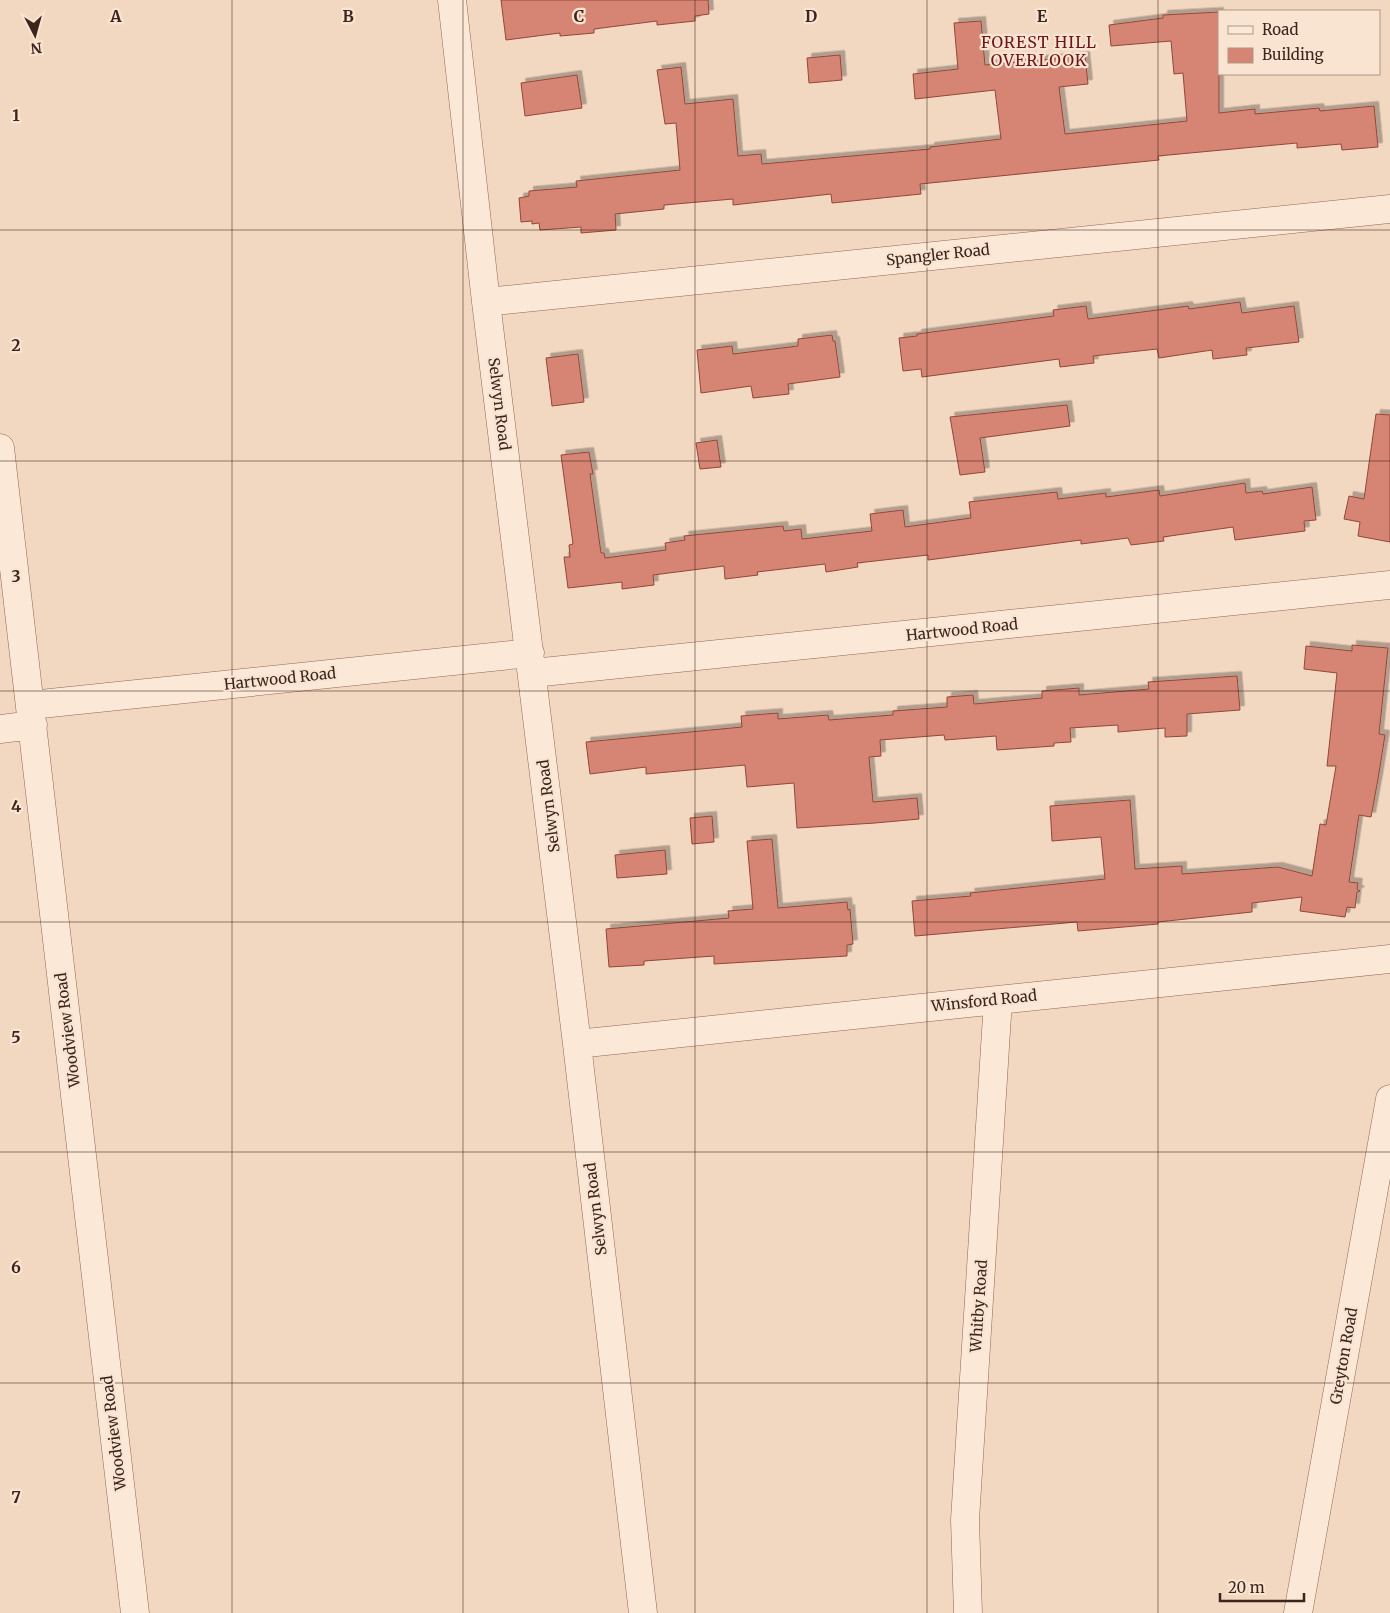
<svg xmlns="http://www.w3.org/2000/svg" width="1390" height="1613" viewBox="0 0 1390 1613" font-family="Merriweather,serif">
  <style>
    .building { fill: #d68473; stroke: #914739; filter: url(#shadow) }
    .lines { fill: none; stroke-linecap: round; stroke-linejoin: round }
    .street-casing { stroke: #8f6756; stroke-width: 29 }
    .street { stroke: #fce8d6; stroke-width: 28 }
    .grid { fill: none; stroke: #3d241c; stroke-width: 1; stroke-opacity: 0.55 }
    .labels { text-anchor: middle; stroke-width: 4.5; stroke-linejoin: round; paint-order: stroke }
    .street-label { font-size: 15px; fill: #3d241c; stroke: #f9e4d2 }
    .neighbourhood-label { font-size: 16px; letter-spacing: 1px; fill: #6f161a; stroke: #f9e4d2 }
    .grid-label { font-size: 16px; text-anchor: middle; font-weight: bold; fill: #3d241c; stroke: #f9e4d2; stroke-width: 4.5; stroke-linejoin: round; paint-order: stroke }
  </style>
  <defs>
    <filter id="shadow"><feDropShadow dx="4.5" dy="-4.5" stdDeviation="0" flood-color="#0004"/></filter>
  </defs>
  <rect width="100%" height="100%" fill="#f3d8c1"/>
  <path class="building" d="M501 0H708L709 14 695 16V21L657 25V21L594 29V33L560 36V33L506 40Z
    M1219 12V113L1255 109V114L1319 108 1320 111 1374 106 1378 147 1342 150 1341 144 1297 148V143L1158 156 1159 160 920 184 921 194 832 203 831 194 733 205V199L664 205V209L615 214 616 230 581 233V227L540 230 539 223 532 224V221L521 222 519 198 529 196V191L577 187 576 181 680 170 676 123 665 124 657 70 681 67 685 104 733 99 738 156 761 154 762 164 930 149V147L1001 139 995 90 915 99 913 74 958 69 954 23 981 21 985 65 1085 56 1088 84 1059 87 1065 134 1187 121 1183 73 1174 74 1171 41 1111 46 1109 25 1163 18V15Z
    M840 55 842 80 809 83 807 58Z
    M577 75 582 108 525 116 521 83Z
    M1240 302 1242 313 1294 306 1299 342 1246 348 1247 355 1213 359 1212 350 1159 358 1157 349 1093 356 1094 363 1060 367 1059 359 922 377 921 369 903 371 899 338 917 336V334L1054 316 1053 310 1086 306 1088 319 1188 306 1189 309Z
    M832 335 833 341H835L840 377 788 384 789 394 753 398 751 386 701 393 697 350 732 346 733 354 798 346V339Z
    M578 354 584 402 552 406 546 358Z
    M1067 405 1070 426 980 438 985 472 960 475 950 417Z
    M1376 414 1390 415V542L1358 536 1360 522 1344 519 1349 496 1364 499Z
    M717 440 721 467 700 469 696 443Z
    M589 452 593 474H590L601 553H604L605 558 666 550 665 543 685 540 684 536 783 526 784 531 801 529 802 539 872 531 870 514 903 510 905 527 971 518 969 502 1057 492 1058 499 1106 493V497L1159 490 1160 496 1245 483 1246 493 1262 491 1263 494 1312 487 1316 520 1304 521 1305 531 1235 540 1233 527 1163 537 1164 541 1131 545 1128 538 1081 544V540L928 560V555L857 563 858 567 826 572 825 564 757 572 758 575 725 579 724 566 653 575 654 585 622 589V582L568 588 564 557H570L569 545 573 544 561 455Z
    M1352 645 1388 648 1379 734 1385 735 1378 779 1371 817 1359 815 1349 882 1358 883 1357 889 1360 891 1357 892 1355 908 1347 907 1345 917 1300 911 1302 897 1252 903V912L1158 922V924L1078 931 1077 922 915 936 912 901 971 896 970 893 1105 879 1101 837 1052 841 1050 806 1130 800 1135 869 1182 866V874L1278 867 1312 876 1320 824 1326 825 1336 766H1327L1337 673 1304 669 1306 646 1352 651Z
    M1237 676 1240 710 1187 714V736L1165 737V728L1118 732V725L1070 728 1071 742 1054 743V746L997 750 996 736 945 740 944 735 880 740 881 756 869 757 873 802 917 798 919 819 875 823 797 828 794 783 747 787 745 765 646 774V767L590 774 586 742 742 727 741 716 778 713V719L828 715 829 720 893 715V711L947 707V697L973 695 974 704 1042 698V691L1079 688V695L1149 689 1148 682Z
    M712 816 714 842 692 844 690 818Z
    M772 839 778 908 847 902 848 910 850 909 853 944 847 945V956L714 964V956L644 961V965L609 967 606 929 729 918 728 911 753 909 747 841Z
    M665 850 667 874 617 878 615 855Z"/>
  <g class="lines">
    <g class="street-casing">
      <path id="street" d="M452 0 486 302 577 1044 643 1613
        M486 302 1390 209
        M0 448 135 1613
        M533 673 1390 585
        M31 705 530 653
        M0 729 33 725
        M577 1044 1390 959
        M968 1613 965 1520 998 1000
        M1298 1613 1390 1099"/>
    </g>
    <use href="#street" class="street"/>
  </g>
  <path class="grid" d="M232 0V1613M463 0V1613M695 0V1613M927 0V1613M1158 0V1613M0 230H1390M0 461H1390M0 691H1390M0 922H1390M0 1152H1390M0 1383H1390"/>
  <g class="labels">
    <g class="street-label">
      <text transform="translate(938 255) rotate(-6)" y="5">Spangler Road</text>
      <text transform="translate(499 404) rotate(83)" y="5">Selwyn Road</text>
      <text transform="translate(962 630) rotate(-6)" y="5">Hartwood Road</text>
      <text transform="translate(280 679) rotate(-6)" y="5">Hartwood Road</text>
      <text transform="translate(549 806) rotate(-97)" y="5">Selwyn Road</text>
      <text transform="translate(984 1001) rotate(-6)" y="5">Winsford Road</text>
      <text transform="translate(68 1030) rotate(-97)" y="5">Woodview Road</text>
      <text transform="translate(596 1209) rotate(-97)" y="5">Selwyn Road</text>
      <text transform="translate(979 1306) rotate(-86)" y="5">Whitby Road</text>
      <text transform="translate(1344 1356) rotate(-80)" y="5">Greyton Road</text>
      <text transform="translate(114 1433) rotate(-97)" y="5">Woodview Road</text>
    </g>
    <g class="neighbourhood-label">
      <text x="1039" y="48">FOREST HILL<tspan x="1039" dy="18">OVERLOOK</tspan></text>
    </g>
  </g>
  <g class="grid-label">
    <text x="116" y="22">A</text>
    <text x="348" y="22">B</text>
    <text x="579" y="22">C</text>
    <text x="811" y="22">D</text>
    <text x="1042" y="22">E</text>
    <text x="16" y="121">1</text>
    <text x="16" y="351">2</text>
    <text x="16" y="582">3</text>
    <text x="16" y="812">4</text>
    <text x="16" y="1043">5</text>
    <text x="16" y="1273">6</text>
    <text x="16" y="1503">7</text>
  </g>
  <rect x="1218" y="10" width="162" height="65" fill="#f9e4d2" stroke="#ae9789"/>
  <rect x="1228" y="26" width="25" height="8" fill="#fce8d6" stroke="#ae9789"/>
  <text x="1262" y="35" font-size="15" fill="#3d241c">Road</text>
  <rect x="1228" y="48" width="25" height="15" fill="#d68473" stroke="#ae9789"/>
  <text x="1262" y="60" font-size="15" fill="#3d241c">Building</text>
  <g transform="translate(35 35) rotate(174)" stroke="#f9e4d2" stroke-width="4" paint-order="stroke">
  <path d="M0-4L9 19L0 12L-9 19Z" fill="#3d241c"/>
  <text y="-8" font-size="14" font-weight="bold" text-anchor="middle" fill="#3d241c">N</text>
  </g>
  <path d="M1220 1593v8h84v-8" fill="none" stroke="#3d241c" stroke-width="2.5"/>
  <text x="1228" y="1593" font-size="15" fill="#3d241c" stroke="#f9e4d2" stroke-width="4" paint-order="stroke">20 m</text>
</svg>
